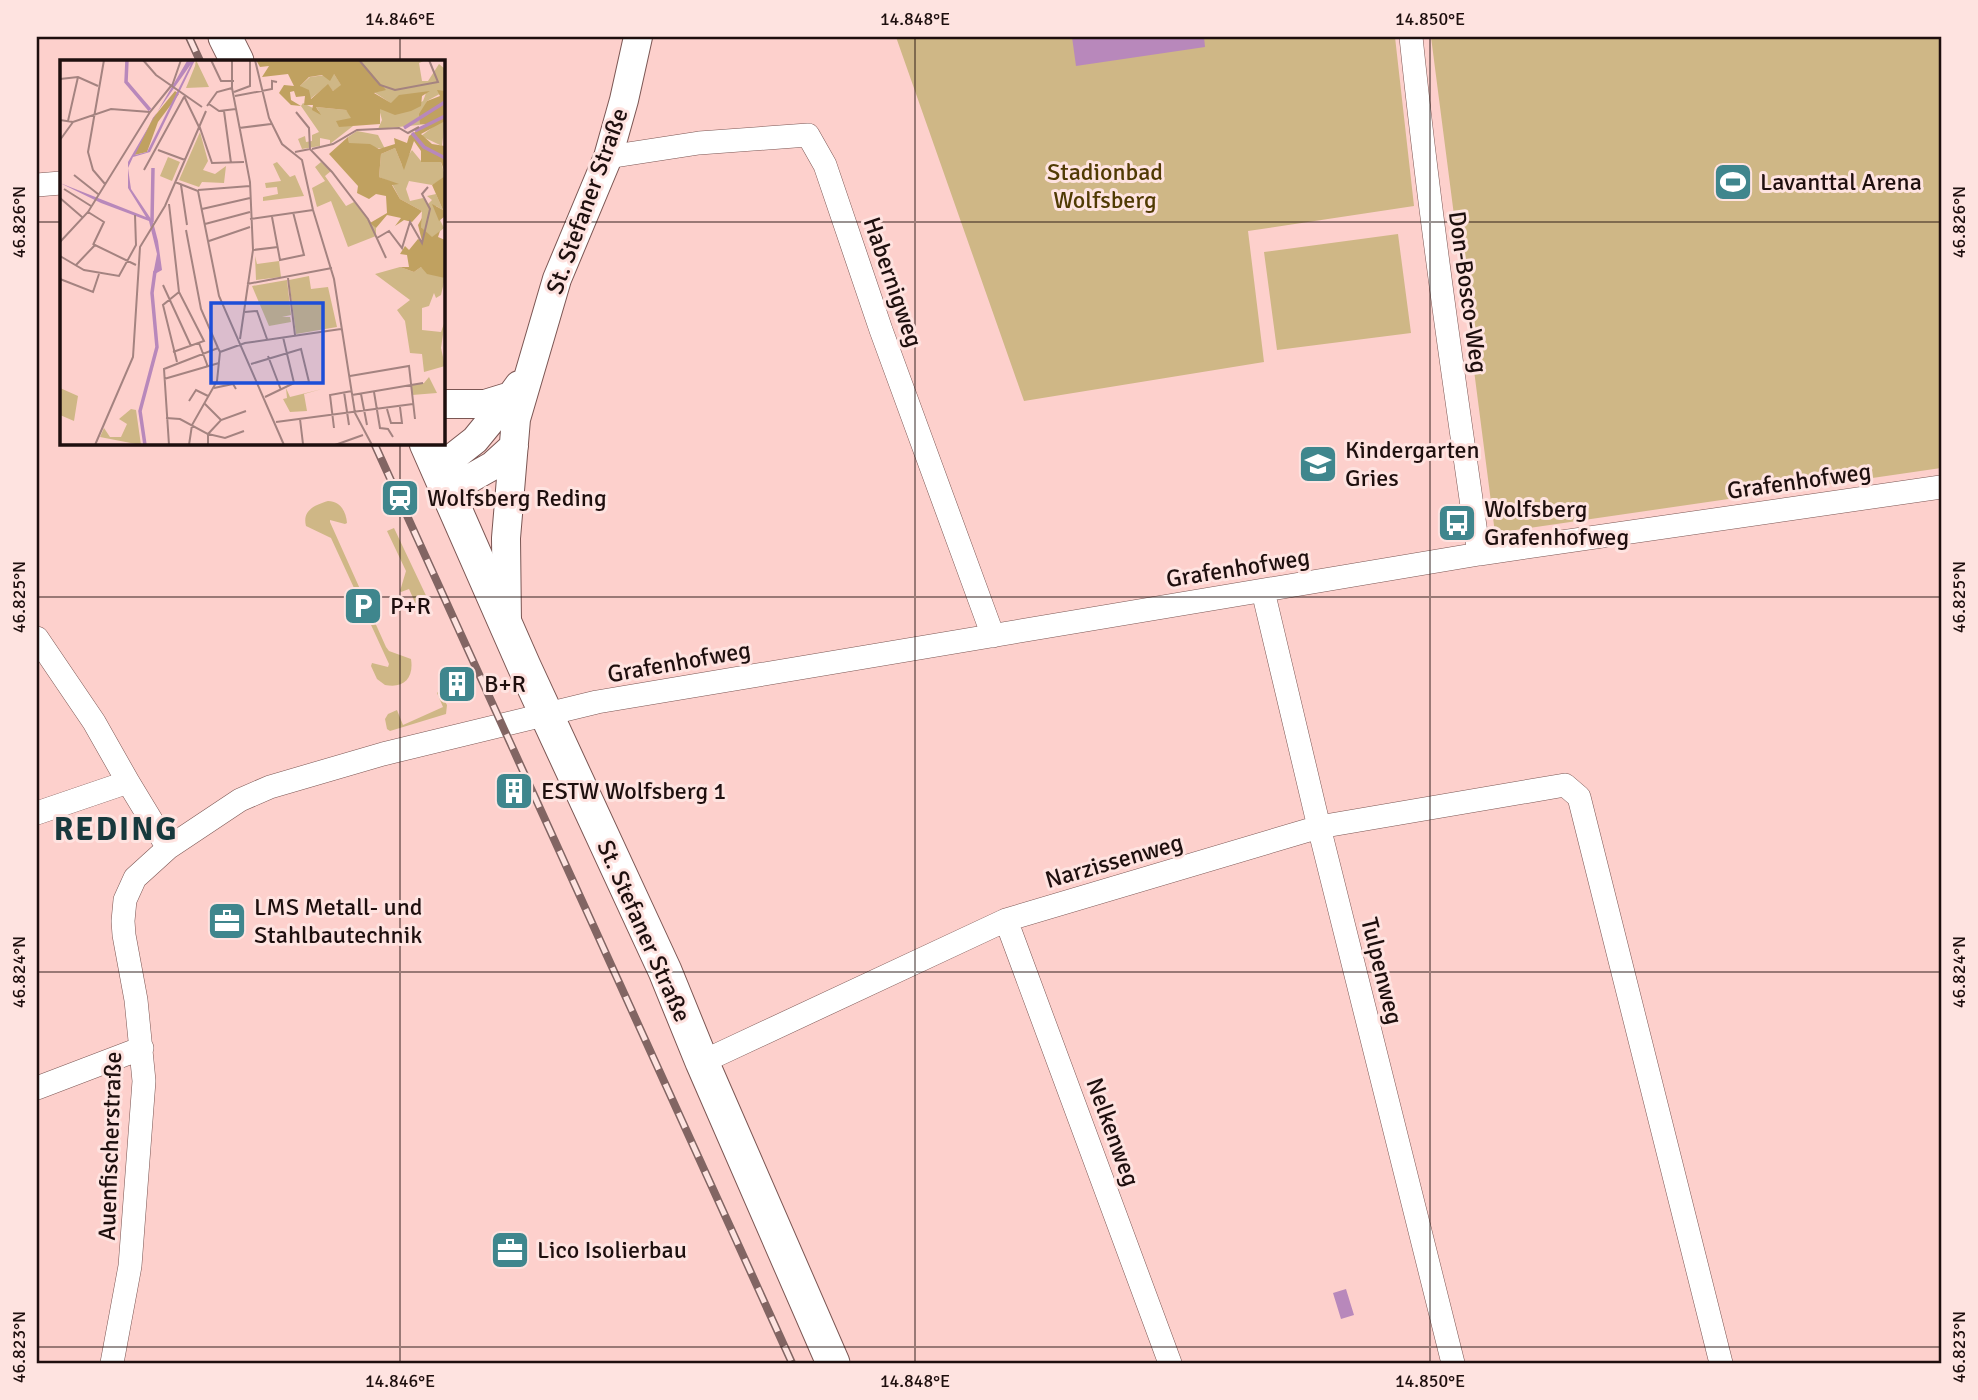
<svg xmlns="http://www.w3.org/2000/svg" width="1978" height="1400" viewBox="0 0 1978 1400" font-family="Signika,sans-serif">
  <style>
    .green { fill: #cfb786 }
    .water { fill: #b888bb }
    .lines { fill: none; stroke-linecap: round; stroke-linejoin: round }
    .minor-casing { stroke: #7b5653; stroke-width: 24 }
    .tertiary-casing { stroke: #7b5653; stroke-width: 30 }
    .secondary-casing { stroke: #7b5653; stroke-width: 35 }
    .minor { stroke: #fff; stroke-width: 23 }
    .tertiary { stroke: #fff; stroke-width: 28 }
    .secondary { stroke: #fff; stroke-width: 33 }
    .rail-casing { stroke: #826563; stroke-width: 8 }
    .rail { stroke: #fee3e0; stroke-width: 5; stroke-dasharray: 16; stroke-linecap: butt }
    .ticks { fill: none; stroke: #1e0f0e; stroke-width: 2; stroke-opacity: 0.45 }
    .labels { text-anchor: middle; stroke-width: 6; stroke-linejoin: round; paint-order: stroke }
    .park-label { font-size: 24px; fill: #503a03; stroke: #fee3e0 }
    .poi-label { font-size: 24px; fill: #1e0f0e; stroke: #fee3e0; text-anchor: start }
    .street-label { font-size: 24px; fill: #1e0f0e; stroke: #fee3e0 }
    .district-label { font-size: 32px; font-weight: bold; letter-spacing: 2px; fill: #17393d; stroke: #fee3e0 }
    .inset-river { fill: none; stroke: #b888bb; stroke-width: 3.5 }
    .inset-road { fill: none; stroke: #a48380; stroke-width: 2 }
    .view { fill: #1d4ed8; fill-opacity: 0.15; stroke: #1d4ed8; stroke-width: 3.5 }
    .inset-edge { fill: none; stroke: #1e0f0e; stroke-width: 3.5 }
    .neatline { fill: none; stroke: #1e0f0e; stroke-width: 2.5 }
    .ticks-label { font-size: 18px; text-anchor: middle; fill: #1e0f0e }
  </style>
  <rect width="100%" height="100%" fill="#fdd0cc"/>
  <path class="green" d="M896 37H1395L1414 206 1248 231 1264 362 1024 401Z
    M1431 37H1941V468L1495 533Z
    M1398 234 1411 333 1277 350 1264 252Z
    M328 501C340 501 346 511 347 523L345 524 330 520V522L386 647 389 651 411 659C414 678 404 689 385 685L377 679 371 666 372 663 388 667 389 664 331 538 306 526C302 510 315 505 328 501Z
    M394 528 430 604 418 609 409 589 401 592 400 591 406 571 387 531Z
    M439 691 447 705 446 714 390 731 387 729 385 719 388 714 397 710 403 725 443 707 437 693Z"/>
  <path class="water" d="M1072 37H1204L1205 47 1076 66Z
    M1346 1289 1354 1315 1341 1319 1333 1293Z"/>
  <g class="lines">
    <g class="minor-casing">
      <path id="minor" d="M1411 37C1429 210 1454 382 1479 554
        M608 157 699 143 808 135 825 165 881 330 993 636
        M37 185 61 183
        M1263 591 1319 827 1453 1363
        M37 638 94 722 128 782
        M37 813 128 782 168 848
        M1006 920 1170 1363
        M702 1062 1006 920 1319 827 1565 785 1579 797 1721 1363
        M37 1088 142 1048
        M112 1363 130 1266 144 1081 136 1000 124 935 123 921 125 900 135 878 168 848 240 800 270 787 383 754 597 702 1479 554 1941 487"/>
    </g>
    <g class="tertiary-casing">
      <path id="tertiary" d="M443 404H485L511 396
        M438 469 475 440 511 396 519 385
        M448 491 492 466 514 446
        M507 624 506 538 516 419 557 279 608 157 624 100 638 37"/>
    </g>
    <g class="secondary-casing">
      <path id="secondary" d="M225 37 237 61
        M426 443 524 666 665 971 702 1062 833 1363"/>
    </g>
    <use href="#minor" class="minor"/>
    <use href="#tertiary" class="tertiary"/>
    <use href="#secondary" class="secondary"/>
    <g class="rail-casing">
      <path id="rail" d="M189 37 200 61
        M374 443 792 1363"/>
    </g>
    <use href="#rail" class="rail"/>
  </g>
  <path class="ticks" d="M400 37V61M915 37V1363M1430 37V1363M37 222H61M443 222H1941M400 443V1363M37 597H1941M37 972H1941M37 1347H1941"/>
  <defs>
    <g id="stadium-square" transform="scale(2.0125)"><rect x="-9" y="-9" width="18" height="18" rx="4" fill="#3f868d" stroke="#fee3e0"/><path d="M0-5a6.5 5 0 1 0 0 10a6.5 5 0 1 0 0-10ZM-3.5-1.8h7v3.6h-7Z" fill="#fff"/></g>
    <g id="school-square" transform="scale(2.0125)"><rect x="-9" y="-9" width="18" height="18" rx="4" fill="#3f868d" stroke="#fee3e0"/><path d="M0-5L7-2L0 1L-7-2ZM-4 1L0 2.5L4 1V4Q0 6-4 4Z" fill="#fff"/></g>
    <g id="station-square" transform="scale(2.0125)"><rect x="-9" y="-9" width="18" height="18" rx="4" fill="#3f868d" stroke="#fee3e0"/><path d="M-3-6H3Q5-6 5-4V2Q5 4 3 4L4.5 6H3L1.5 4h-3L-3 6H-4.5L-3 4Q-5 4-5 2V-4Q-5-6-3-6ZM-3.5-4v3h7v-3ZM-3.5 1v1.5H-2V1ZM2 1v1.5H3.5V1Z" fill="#fff"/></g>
    <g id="bus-square" transform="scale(2.0125)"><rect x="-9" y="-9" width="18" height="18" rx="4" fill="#3f868d" stroke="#fee3e0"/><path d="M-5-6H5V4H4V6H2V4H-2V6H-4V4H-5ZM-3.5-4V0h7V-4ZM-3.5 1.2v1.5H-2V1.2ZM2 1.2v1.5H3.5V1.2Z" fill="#fff"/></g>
    <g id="parking-square" transform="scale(2.0125)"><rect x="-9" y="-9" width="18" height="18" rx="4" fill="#3f868d" stroke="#fee3e0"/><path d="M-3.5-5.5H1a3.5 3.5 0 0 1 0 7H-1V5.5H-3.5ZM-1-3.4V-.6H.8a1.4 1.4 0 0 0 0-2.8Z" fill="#fff"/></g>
    <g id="building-square" transform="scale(2.0125)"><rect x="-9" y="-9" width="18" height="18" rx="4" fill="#3f868d" stroke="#fee3e0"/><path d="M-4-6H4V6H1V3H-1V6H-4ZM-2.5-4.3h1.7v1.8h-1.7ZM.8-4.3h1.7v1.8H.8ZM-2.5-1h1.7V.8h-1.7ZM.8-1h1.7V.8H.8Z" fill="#fff"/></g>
    <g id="office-square" transform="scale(2.0125)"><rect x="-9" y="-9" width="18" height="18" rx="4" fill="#3f868d" stroke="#fee3e0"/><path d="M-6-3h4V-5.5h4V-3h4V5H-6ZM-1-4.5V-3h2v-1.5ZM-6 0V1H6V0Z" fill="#fff"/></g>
  </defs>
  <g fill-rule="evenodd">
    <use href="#stadium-square" x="1733" y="182"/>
    <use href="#school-square" x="1318" y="464"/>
    <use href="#station-square" x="400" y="498"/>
    <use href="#bus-square" x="1457" y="523"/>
    <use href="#parking-square" x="363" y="606"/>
    <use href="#building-square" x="457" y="684"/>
    <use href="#building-square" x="514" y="791"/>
    <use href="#office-square" x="227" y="921"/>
    <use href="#office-square" x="510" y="1250"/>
  </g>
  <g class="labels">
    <g class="park-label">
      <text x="1105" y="180">Stadionbad<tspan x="1105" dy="28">Wolfsberg</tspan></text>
    </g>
    <g class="poi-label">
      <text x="1760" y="190">Lavanttal Arena</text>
      <text x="1345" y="458">Kindergarten<tspan x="1345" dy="28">Gries</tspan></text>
      <text x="427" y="506">Wolfsberg Reding</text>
      <text x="1484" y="517">Wolfsberg<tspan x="1484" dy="28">Grafenhofweg</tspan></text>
      <text x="390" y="614">P+R</text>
      <text x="484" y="692">B+R</text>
      <text x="541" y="799">ESTW Wolfsberg 1</text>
      <text x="254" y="915">LMS Metall- und<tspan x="254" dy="28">Stahlbautechnik</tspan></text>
      <text x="537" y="1258">Lico Isolierbau</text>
    </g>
    <g class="street-label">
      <text transform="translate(587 201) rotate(-70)" y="8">St. Stefaner Straße</text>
      <text transform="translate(893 282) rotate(71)" y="8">Habernigweg</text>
      <text transform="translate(1468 292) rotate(82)" y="8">Don-Bosco-Weg</text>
      <text transform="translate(1799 481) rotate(-8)" y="8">Grafenhofweg</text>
      <text transform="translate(1238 568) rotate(-9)" y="8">Grafenhofweg</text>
      <text transform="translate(679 662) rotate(-10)" y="8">Grafenhofweg</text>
      <text transform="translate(1114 861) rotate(-16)" y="8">Narzissenweg</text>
      <text transform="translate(644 931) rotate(66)" y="8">St. Stefaner Straße</text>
      <text transform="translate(1382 971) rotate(76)" y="8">Tulpenweg</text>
      <text transform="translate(1113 1132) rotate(70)" y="8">Nelkenweg</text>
      <text transform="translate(110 1146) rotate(-88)" y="8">Auenfischerstraße</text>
    </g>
    <g class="district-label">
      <text x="116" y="840">REDING</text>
    </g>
  </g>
  <g transform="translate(60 60)">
    <rect width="385" height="385" fill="#fdd0cc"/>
    <path d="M136 0 149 27 126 28 135 6ZM300 0H366L359 3 362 21H368L379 4 385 9V31L367 41 362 52 368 64 318 69 322 60 319 49H348L363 41 366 33 343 36 332 44 314 32 321 31ZM274 14 282 26 273 31 268 25 250 39 240 26 250 17ZM243 43 259 51 256 47 286 50 293 58 282 64 293 66 270 84V80L260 78V86L242 89 238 79 245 76 246 82 252 81V75L259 72 241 46ZM381 61H385L382 86 361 76ZM297 71 318 75 325 89 289 84 288 77ZM140 72 148 101 143 110 155 114 166 106 164 123 142 122 139 127 119 120ZM335 88 342 105 352 90 361 101 381 102 385 116 379 121 372 125 349 121 346 129 350 141 363 138 368 144 372 140 367 136 376 134 383 150 376 146V152L384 168 372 178 361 167 362 151 340 139 331 122 319 117 321 94ZM108 97 120 102 112 121 100 116ZM217 102 230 117 235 115 244 136 203 141V137L218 134 217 127 206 128 205 123 221 121 213 104ZM261 102 271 111 265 116 286 146 294 142 316 168V176L288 187 271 141 257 147 252 128 265 121 255 107ZM195 196 197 204 219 201 221 217 196 220ZM340 207 354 212 361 207 385 218 381 235 376 238 374 233 369 246 362 248V270L381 272 385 261 381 288 385 306 364 312 362 294 350 293 345 261 337 250 350 240 315 214ZM249 216 251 229 268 227 277 267 236 274 229 220ZM227 220 231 255 222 257H230L231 262 209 266 192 226ZM369 317 377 333 352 335 351 325 364 323ZM0 328 18 336 14 361 0 355ZM226 328 230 337 262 329 244 334 247 351 230 352 223 339 227 338ZM71 349 76 350 81 385 40 377 44 368 50 377H61L67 364 59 359Z" fill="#cfb786"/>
    <path d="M196 0H300L326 30 314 33 331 43 339 35 370 31 362 36 361 46 351 51 335 55 320 49V64L279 67 276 61 291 58 286 50 256 47 261 55 252 50 253 45H244L245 36 236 37 234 31 230 32 231 40 241 46 231 45 219 33 224 25 234 26 228 14 202 17 209 6 200 7ZM274 14 281 25 273 31 268 24 251 39 249 30 240 26 249 17 262 15 270 21ZM377 30 385 31V61L361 74 372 84 385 86V113L381 102H361V91L354 81 344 110 335 88 321 94 319 117 339 124 332 125 340 139 362 151 352 162 344 160 335 166 341 158 327 155 316 168 310 163 327 153 326 136 316 134 309 139 297 133 298 126 269 94 288 77 289 83 310 84 319 89 335 84 334 78 347 83 349 76 367 64H360L359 54 367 41 380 36ZM115 31 119 34 98 62 87 92 74 95 93 58ZM385 116V156L379 161 372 144 383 150 372 125ZM362 158 361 167 372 177 380 171 378 177 385 180V218L367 214 361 207 354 212 340 207H349L347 195 340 194 345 186 349 190 358 179 362 181 358 165Z" fill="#c0a160" fill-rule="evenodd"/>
    <path d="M135 0 90 92 73 97 68 108 71 129 93 162 98 181 102 210 93 215 97 194 89 161 41 143 0 123 86 157 68 128V102L127 1ZM131 4 87 92 75 95 93 58Z" fill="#b888bb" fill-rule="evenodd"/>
    <path class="inset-river" d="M67 0 66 22 90 50M344 68 385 42M355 71 385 56M352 73 364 87 385 98M92 162 93 108M85 385 80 351 97 287 92 233 95 211"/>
    <path class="inset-road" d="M44 0 28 92 33 110 45 124M83 0 96 15 142 47M151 0 161 21H174M195 0 209 58 222 84 242 100 253 150M299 0 320 25 335 30 378 22 369 0M0 19 18 17 38 26M112 26 121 0M172 28 190 122 193 190 180 279M172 28V0M174 32 190 26V0M124 36 139 67M175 36 212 29V21L217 22M149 44 159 51 176 49M147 46 157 32 172 28M164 51 171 103M236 52 249 68 250 89M0 60 13 62 51 49 90 52M8 61 18 17M139 65 152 103 184 102M179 68 211 64M0 80 13 62M252 89 273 84 297 70 339 68 348 73 359 67M98 90 125 100M235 92 250 89 272 112 308 159 326 198M84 110 124 37M14 115 38 134M115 122 138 131 159 236 224 385M121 125 127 165M4 129 31 146M138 130 190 126M0 138 22 157M109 144 119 232 144 281 113 292M142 149 190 138M253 150 274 219 295 353 312 385M28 152 44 162 33 185M212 157 220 200 244 195 233 152M190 159 253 150M145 164 190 152M126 170 141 249 158 288M317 178 329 171 342 188 350 162 362 183 370 149 362 134 368 127M149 181 190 167M0 182 28 152 90 52 111 26M193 190 218 187M0 196 24 210 59 216 76 185 75 155M16 205 35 185 76 205M228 218 235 275M0 219 33 232 39 214M187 224 272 208M103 225 131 286M185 252 197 251 207 279M223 277 234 323M139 283 148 307M160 292 185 283 281 269M208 296 221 330M117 302 103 245 119 232M191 304 241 289 249 322 234 323 205 337M290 316 349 306 355 359M104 319 159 303M154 328 173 324 176 329M284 332 289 365M314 332 320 368 328 369 333 377M301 334 307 365M292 335 363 323M129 341 136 330 148 336M144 343 161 360M327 349 331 363H342L340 347M106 358 120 359 148 374V385M240 359 243 384M216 362 353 344M274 368 270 335 292 331M184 371 165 378 148 374 161 360 186 351M35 385 73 297 80 187 105 146 146 51M109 385 104 309 158 288 160 292M129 385 132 365 157 321 160 292M275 385 303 375"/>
    <path class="view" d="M151 243H263V323H151Z"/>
    <rect width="385" height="385" class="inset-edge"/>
  </g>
  <rect width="1978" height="1400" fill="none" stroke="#fee3e0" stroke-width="77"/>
  <rect x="38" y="38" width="1902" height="1324" class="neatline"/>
  <g class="ticks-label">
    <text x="400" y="25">14.846°E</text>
    <text x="915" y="25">14.848°E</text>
    <text x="1430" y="25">14.850°E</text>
    <text transform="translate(19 222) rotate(-90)" y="6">46.826°N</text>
    <text transform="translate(1959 222) rotate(-90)" y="6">46.826°N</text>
    <text transform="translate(19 597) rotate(-90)" y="6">46.825°N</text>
    <text transform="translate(1959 597) rotate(-90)" y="6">46.825°N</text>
    <text transform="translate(19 972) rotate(-90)" y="6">46.824°N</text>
    <text transform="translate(1959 972) rotate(-90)" y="6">46.824°N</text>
    <text transform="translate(19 1347) rotate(-90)" y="6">46.823°N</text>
    <text transform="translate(1959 1347) rotate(-90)" y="6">46.823°N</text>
    <text x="400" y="1387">14.846°E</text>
    <text x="915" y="1387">14.848°E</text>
    <text x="1430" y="1387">14.850°E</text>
  </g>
</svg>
